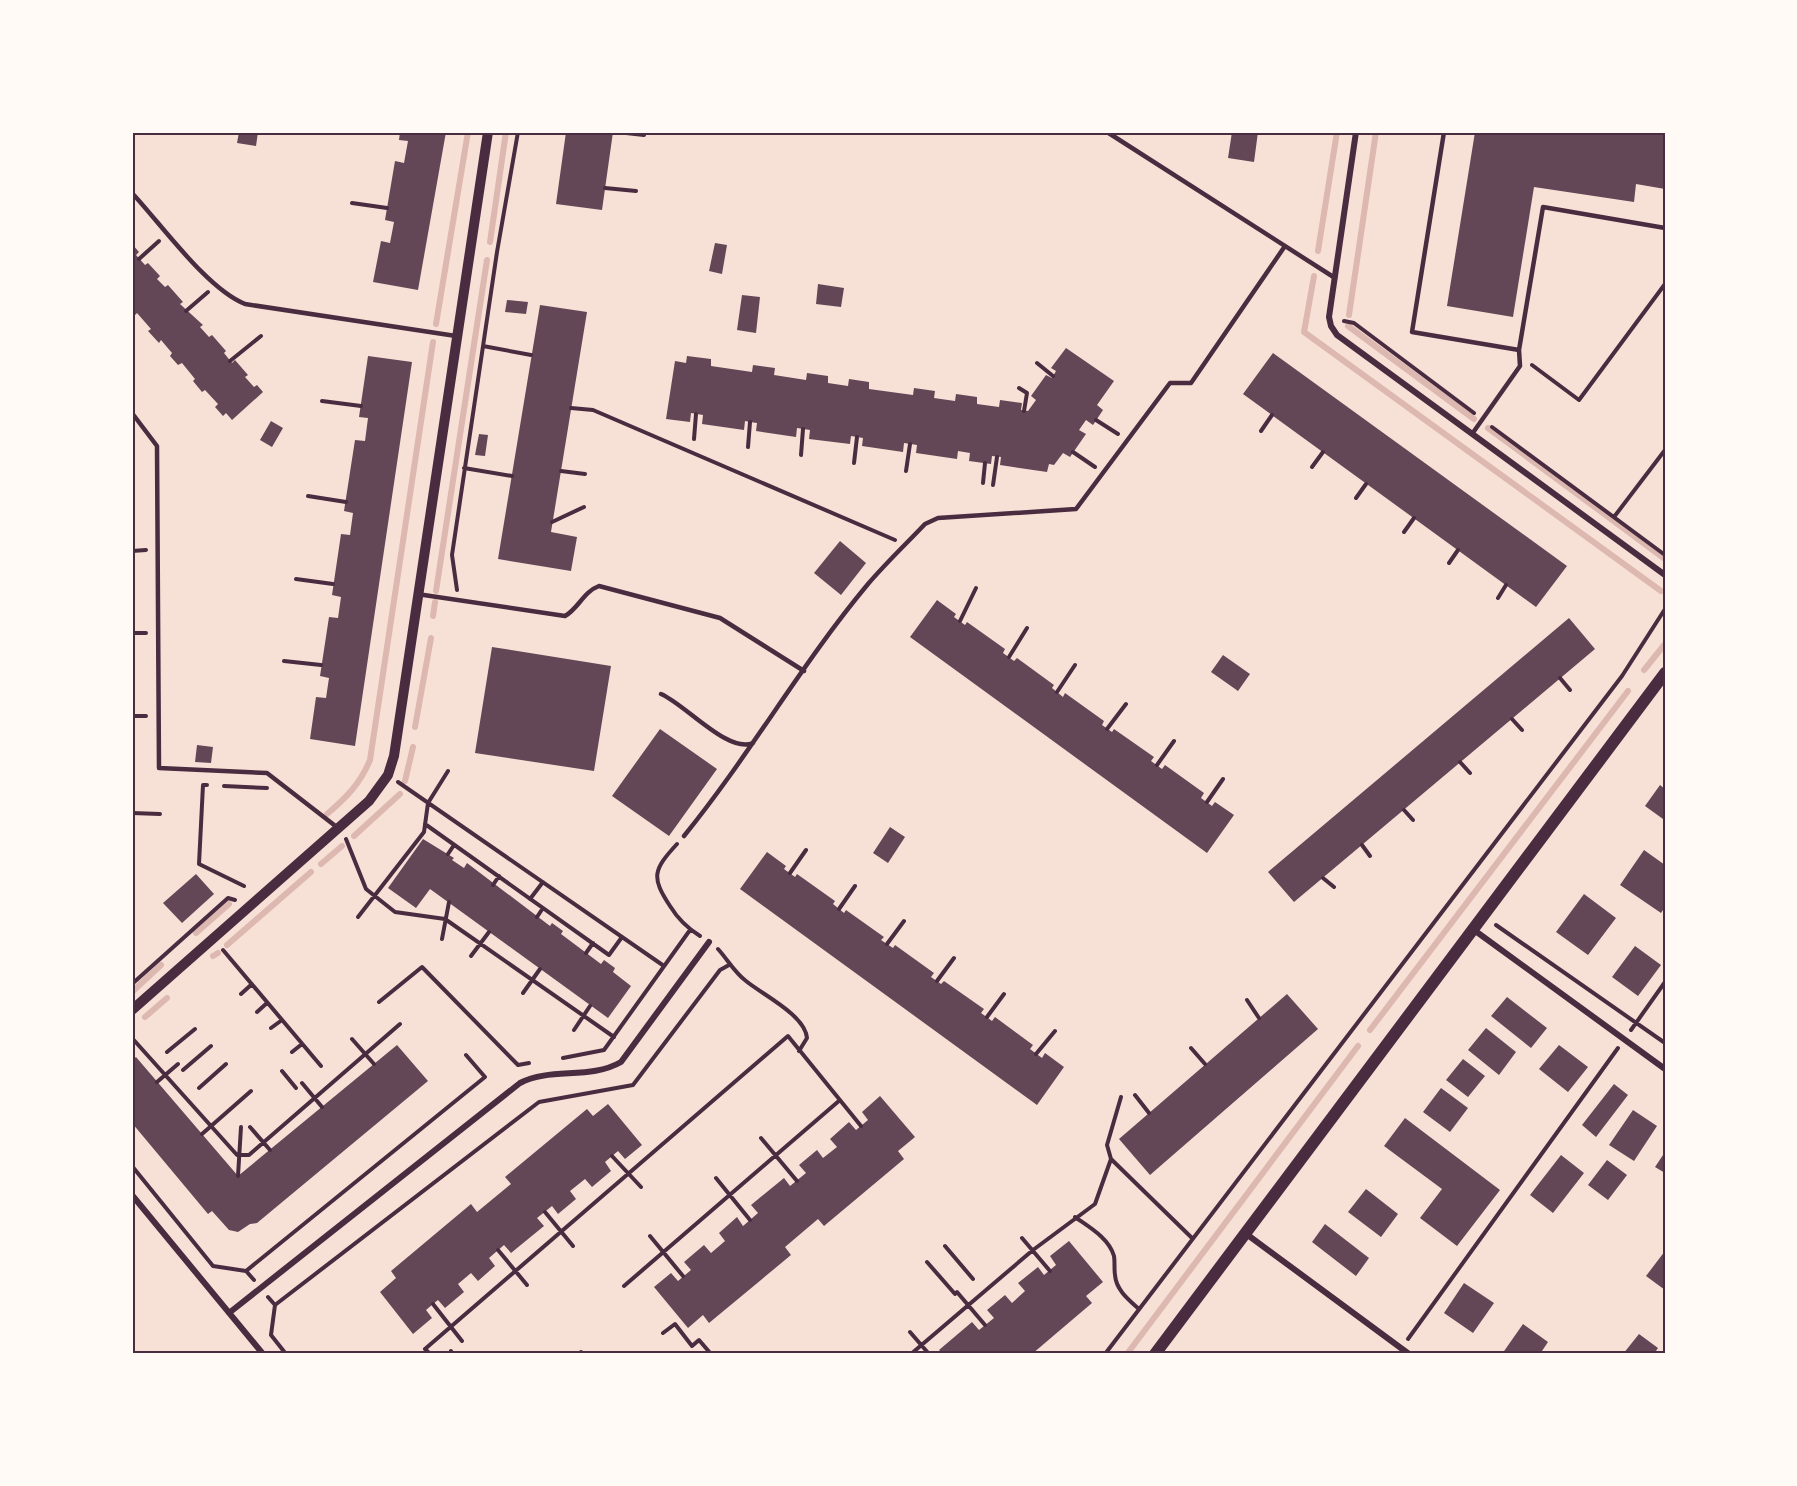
<svg xmlns="http://www.w3.org/2000/svg" width="1797" height="1486" viewBox="0 0 1797 1486" font-family="Inter,sans-serif">
  <style>
    .lines { fill: none; stroke-linecap: round; stroke-linejoin: round }
    .stream { stroke: #dcb8b0; stroke-width: 6 }
    .building { fill: #644757 }
    .path { stroke: #4a2c40; stroke-width: 4 }
    .service { stroke: #4a2c40; stroke-width: 4.5 }
    .minor { stroke: #4a2c40; stroke-width: 6 }
    .tertiary { stroke: #4a2c40; stroke-width: 10 }
    .secondary { stroke: #4a2c40; stroke-width: 12 }
    .neatline { fill: none; stroke: #4a2c40; stroke-width: 2 }
  </style>
  <rect width="100%" height="100%" fill="#f7e1d7"/>
  <g class="lines">
    <path class="stream" d="M490 242 506 132
      M1318 251 1337 132
      M1314 276 1304 332 1661 591
      M1349 315 1376 132
      M436 324 468 132
      M1348 326 1474 419
      M1488 428 1665 559
      M436 591 487 260
      M433 616 435 602
      M1644 670 1665 644
      M415 727 431 638
      M405 781 413 747
      M327 814C346 798 360 784 370 760L433 342
      M354 836 400 794
      M321 864 342 846
      M196 933 229 904
      M227 945 311 872
      M213 956 218 953
      M132 992 161 965
      M145 1017 167 998
      M1370 1030 1628 691
      M1127 1354 1358 1046"/>
  </g>
  <path class="building" d="M239 132H258L256 146 237 143Z
    M400 132H446L418 290 373 282 381 241 390 243 394 222 385 220 395 161 404 163 408 141 399 140Z
    M566 132H613L602 210 556 204Z
    M1232 132H1258L1254 162 1228 158Z
    M1475 132H1665V189L1636 184 1634 202 1534 187 1513 317 1447 306Z
    M715 243 727 245 722 274 709 271Z
    M132 244 139 252 136 255 145 265 148 263 160 276 157 279 165 287 168 285 183 302 180 304 203 325 200 327 209 337 212 335 226 351 224 353 232 363 235 360 248 375 245 377 254 387 257 385 263 392 232 420 226 413 223 416 215 407 218 404 205 390 202 392 193 381 195 379 182 363 178 365 170 356 172 353 161 340 159 343 148 331 151 329 137 313 134 316 132 313Z
    M818 284 844 288 841 307 816 304Z
    M742 295 760 297 756 333 737 330Z
    M507 300 528 302 526 314 505 312Z
    M540 305 587 312 551 532 577 537 571 571 498 559Z
    M1066 348 1114 381 1097 405 1103 410 1093 425 1086 420 1079 430 1086 434 1070 457 1063 453 1054 465 1049 464 1047 472 1000 465 1001 457 992 456 991 464 969 461 970 453 958 451 957 459 916 453 917 445 904 443 903 452 862 446 863 438 851 436 850 444 809 439 810 430 797 428 796 437 756 431 757 423 750 422 745 421 744 430 702 424 703 415 691 413 690 422 666 419 675 361 686 363 687 356 711 359V366L752 372 753 365 775 368 774 375 806 380 807 373 828 376V383L848 386 849 379 869 382V389L913 395 914 388 935 391 934 398 955 401 956 394 977 397V404L999 407 1000 400 1022 403 1021 410 1028 411 1036 400 1031 396 1046 375 1052 378 1056 371 1051 368Z
    M1273 353 1567 566 1536 607 1243 394Z
    M368 356 412 362 355 746 310 739 316 697 326 698 329 678 320 676 329 617 338 618 341 597 332 595 341 534 350 535 353 513 344 511 355 440 365 441 368 418 359 417Z
    M271 421 283 428 272 447 260 440Z
    M479 434 488 435 485 456 475 455Z
    M840 541 866 563 841 595 814 573Z
    M937 600 956 614 954 617 965 625 967 622 1005 649 1003 653 1014 661 1017 658 1054 685 1052 688 1063 697 1065 693 1104 721 1102 725 1112 732 1114 729 1154 757 1151 761 1162 769 1165 765 1204 793 1201 798 1212 806 1215 802 1234 815 1207 853 910 637Z
    M1569 618 1595 649 1294 902 1268 872Z
    M492 647 611 666 594 771 475 753Z
    M1223 655 1250 674 1238 691 1211 672Z
    M660 729 717 769 669 836 612 796Z
    M197 745 213 747 211 763 195 762Z
    M1660 785 1665 789 1663 819 1645 806Z
    M890 827 905 837 888 863 873 853Z
    M423 839 454 858 452 860 464 868 467 863 550 926 552 923 563 931 561 934 601 964 604 960 615 968 613 972 631 986 608 1018 430 889 416 908 388 888Z
    M1644 850 1665 865V907L1661 913 1620 885Z
    M767 852 786 866 784 869 795 877 797 874 835 901 833 904 844 913 846 910 884 937 881 940 893 948 895 945 934 973 931 977 941 984 944 981 984 1009 981 1013 992 1021 995 1017 1033 1045 1030 1049 1042 1058 1045 1053 1064 1067 1037 1105 740 889Z
    M196 874 214 894 182 923 163 903Z
    M1584 894 1616 918 1588 955 1556 932Z
    M1635 946 1661 965 1638 996 1612 977Z
    M1287 994 1318 1029 1150 1175 1119 1139Z
    M1507 997 1547 1028 1531 1048 1491 1016Z
    M1486 1028 1516 1052 1499 1075 1468 1050Z
    M397 1045 428 1081 257 1223 250 1224 238 1232 229 1230 212 1211 208 1214 132 1123V1060L136 1057 238 1176Z
    M1559 1045 1588 1067 1568 1092 1539 1069Z
    M1463 1059 1485 1076 1468 1097 1446 1080Z
    M1614 1084 1628 1095 1596 1137 1582 1125Z
    M1441 1088 1468 1108 1450 1132 1423 1112Z
    M880 1096 915 1137 898 1151 904 1159 824 1226 818 1219 785 1247 791 1255 709 1323 703 1315 688 1328 654 1287 671 1273 678 1281 691 1270 684 1262 704 1245 711 1253 725 1241 719 1233 737 1217 743 1226 750 1220 758 1213 751 1205 784 1178 790 1186 806 1173 799 1165 817 1150 823 1158 837 1147 830 1139 849 1122 856 1130 868 1120 862 1112Z
    M608 1104 642 1145 625 1159 618 1151 605 1162 611 1171 592 1187 585 1179 570 1191 576 1199 558 1214 552 1206 537 1218 544 1226 511 1253 504 1245 489 1258 495 1266 478 1281 471 1273 458 1284 464 1292 445 1308 438 1300 433 1304 426 1310 432 1318 413 1334 380 1292 396 1278 391 1271 471 1204 477 1212 511 1184 505 1177 587 1109 593 1116Z
    M1633 1110 1657 1126 1634 1161 1609 1145Z
    M1405 1118 1500 1190 1457 1246 1420 1218 1442 1189 1384 1146Z
    M1665 1152V1173L1655 1167Z
    M1561 1155 1584 1173 1553 1213 1530 1195Z
    M1607 1160 1627 1175 1608 1200 1588 1185Z
    M1366 1189 1398 1214 1381 1237 1348 1212Z
    M1325 1224 1369 1258 1356 1276 1312 1242Z
    M1069 1241 1103 1282 1086 1296 1092 1303 1032 1354H943L939 1350 972 1322 979 1330 994 1318 987 1310 1005 1295 1012 1303 1025 1291 1018 1283 1038 1267 1044 1275 1056 1265 1050 1256Z
    M1665 1251V1290L1646 1276Z
    M1464 1283 1494 1303 1473 1333 1444 1313Z
    M1523 1324 1548 1342 1540 1354H1502Z
    M1639 1334 1658 1348 1654 1354H1623Z"/>
  <g class="lines">
    <path class="path" d="M617 132 644 135
      M605 188 636 191
      M352 203 387 208
      M139 259 159 241
      M186 311 208 292
      M1344 321 1354 323 1474 413
      M483 346 531 355
      M230 361 261 336
      M1037 363 1053 376
      M1532 365 1579 400 1665 284
      M1019 388 1027 393 1024 411
      M322 401 361 406
      M571 408 593 410 895 540
      M1096 420 1118 434
      M1492 427 1665 555
      M1261 431 1272 415
      M694 439 696 414
      M748 447 750 422
      M1073 452 1095 467
      M801 455 803 429
      M854 463 857 437
      M1312 467 1323 452
      M464 468 512 476
      M561 471 585 474
      M906 471 910 444
      M983 483 985 463
      M993 485 997 457
      M308 496 346 502
      M1356 498 1366 484
      M1614 517 1665 450
      M552 522 584 507
      M1404 532 1414 518
      M132 551 146 550
      M1449 563 1458 550
      M296 579 333 584
      M457 590 452 555 497 252 518 132
      M1498 598 1506 585
      M960 621 976 588
      M132 633H146
      M1009 657 1027 628
      M284 661 321 665
      M1560 678 1570 690
      M1057 692 1075 665
      M132 716H146
      M1512 719 1522 730
      M1107 729 1126 704
      M1460 762 1470 773
      M1157 765 1174 741
      M398 782 664 966
      M207 785H203L199 864 244 886
      M224 786 267 788
      M1207 802 1223 779
      M1404 810 1413 820
      M132 813 160 814
      M425 824 609 955 622 937
      M346 839 366 889 395 912 445 919 614 1037
      M677 844C653 870 651 877 670 906 678 919 687 928 700 936
      M1362 845 1370 856
      M448 854 454 845
      M790 873 806 850
      M1323 878 1334 887
      M493 885 499 876
      M530 899 543 882
      M839 909 855 886
      M358 917 424 832 428 803 448 771
      M537 917 543 908
      M1496 925 1665 1043
      M442 939 449 902
      M887 944 904 921
      M718 949C728 960 734 972 746 981 763 995 805 1015 807 1038L799 1051
      M223 950 321 1066
      M586 953 593 943
      M471 956 489 932
      M937 981 954 958
      M132 984 228 898 235 900
      M523 993 540 969
      M241 994 252 984
      M1247 1000 1259 1018
      M379 1002 422 967 518 1065 529 1063
      M257 1012 267 1003
      M987 1017 1004 994
      M271 1028 282 1020
      M574 1030 590 1006
      M1631 1030 1665 982
      M132 1038 237 1155H249L400 1024
      M352 1039 374 1064
      M1191 1048 1205 1064
      M167 1052 195 1029
      M292 1052 302 1044
      M1036 1054 1055 1031
      M563 1058 604 1050 690 930
      M183 1070 211 1046
      M282 1071 296 1088
      M157 1082 178 1064
      M302 1083 322 1107
      M199 1088 226 1064
      M1135 1095 1149 1113
      M250 1127 270 1150
      M202 1134 251 1091
      M761 1138 797 1181
      M612 1156 641 1187
      M1111 1159 1192 1238
      M132 1166 213 1266 246 1271 254 1280
      M238 1176 241 1127
      M716 1178 750 1220
      M545 1212 573 1246
      M1075 1217C1089 1227 1109 1238 1114 1256 1115 1262 1114 1269 1115 1275 1116 1290 1129 1300 1139 1309
      M650 1236 683 1276
      M1022 1238 1050 1271
      M945 1246 973 1279
      M498 1250 527 1285
      M927 1262 955 1294
      M246 1271 485 1077 466 1055
      M624 1286 840 1100
      M957 1292 985 1325
      M268 1297 275 1305 271 1335 286 1354
      M433 1304 462 1341
      M275 1305 539 1102 633 1085 720 970 729 965
      M910 1332 929 1354
      M663 1333 675 1324 692 1346 699 1340 711 1354
      M1408 1339 1618 1048
      M451 1351 453 1354
      M581 1352 583 1354
      M657 1353V1354
      M430 1354 425 1349 788 1036 861 1126
      M911 1354 1033 1250 1095 1204 1111 1159 1107 1145 1121 1097
      M1105 1354 1622 676 1665 609"/>
    <path class="service" d="M1107 132 1335 278
      M1444 132 1412 332 1519 350 1543 207 1665 228
      M132 193C161 224 207 289 245 304L456 336
      M132 413 157 446 159 768 267 773 338 828
      M1472 434 1520 366 1519 350
      M417 594 565 616C579 608 583 592 599 586L720 618 804 671
      M661 694C685 704 728 754 753 743
      M684 836C750 755 801 664 868 584 886 563 906 544 925 524L938 518 1076 509 1170 383H1191L1285 246"/>
    <path class="minor" d="M1356 132 1329 317 1331 326 1337 335 1665 575
      M1474 930 1665 1069
      M132 1195 263 1354
      M1245 1233 1409 1354
      M229 1313 520 1083C551 1067 590 1080 621 1062L709 942"/>
    <path class="tertiary" d="M132 1010 369 801 388 775 394 756 488 132"/>
    <path class="secondary" d="M1155 1354 1665 673"/>
  </g>
  <rect width="1797" height="1486" fill="none" stroke="#fffaf5" stroke-width="267"/>
  <rect x="134" y="134" width="1530" height="1218" class="neatline"/>
</svg>
